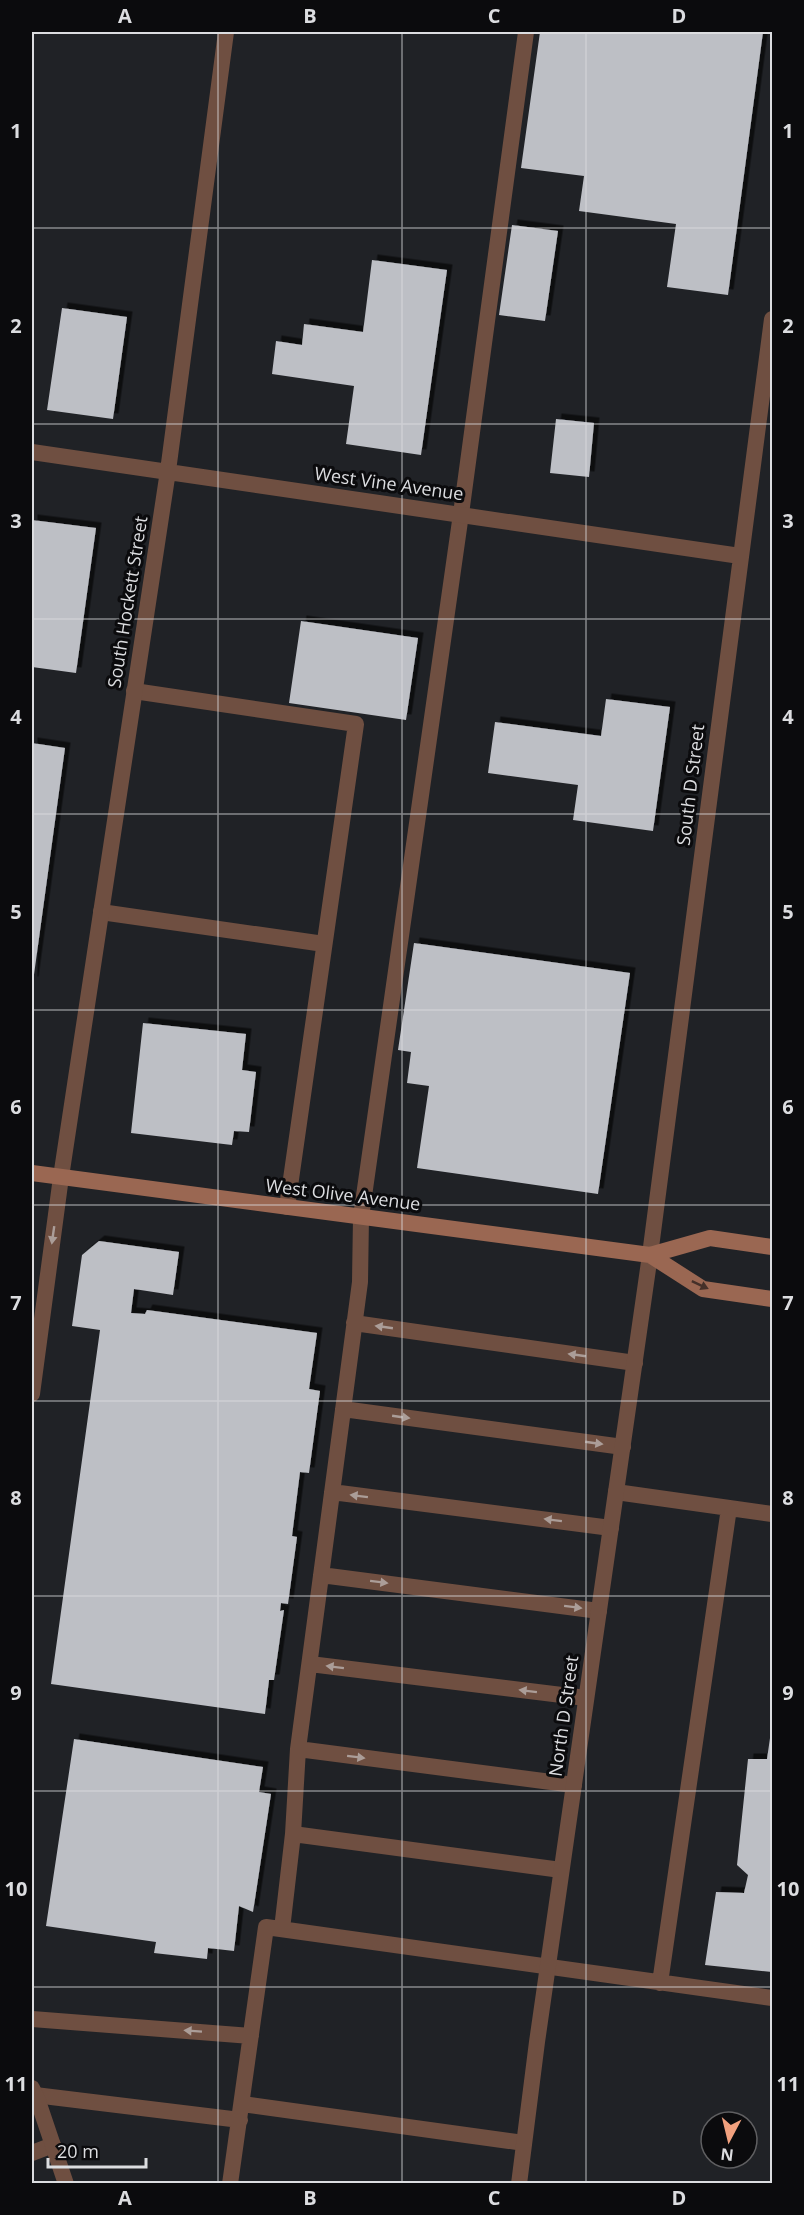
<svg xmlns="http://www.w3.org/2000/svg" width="804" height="2215" viewBox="0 0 804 2215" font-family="'Open Sans',sans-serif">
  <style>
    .building { fill: #bdbfc5; filter: url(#shadow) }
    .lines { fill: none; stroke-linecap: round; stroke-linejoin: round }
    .service { stroke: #6f4f41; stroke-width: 16 }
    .minor { stroke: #6f4f41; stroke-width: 16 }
    .secondary { stroke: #9a6752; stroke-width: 16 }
    .oneway { fill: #ab9d98 }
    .oneway2 { fill: #443029 }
    .grid { fill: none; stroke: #dcdde0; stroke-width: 1.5; stroke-opacity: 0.55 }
    .labels { text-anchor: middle; stroke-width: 6; stroke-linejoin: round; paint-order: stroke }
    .street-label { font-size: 18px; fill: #dcdde0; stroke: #0b0b0d }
    .neatline { fill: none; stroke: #dcdde0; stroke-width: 2 }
    .grid-label { font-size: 20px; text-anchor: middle; font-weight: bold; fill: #dcdde0 }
  </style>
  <defs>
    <filter id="shadow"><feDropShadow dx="5.5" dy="-5.5" stdDeviation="0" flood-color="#0009"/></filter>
  </defs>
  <rect width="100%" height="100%" fill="#202226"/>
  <path class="building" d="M540 32H763L728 295 667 287 676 224 579 211 584 176 521 168Z
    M512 225 558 231 545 321 499 315Z
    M372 260 447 270 421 455 346 444 354 386 272 374 276 341 302 345 304 324 363 332Z
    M62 308 127 317 113 419 47 410Z
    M556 419 594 423 589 477 550 473Z
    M32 520 96 528 76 673 32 667Z
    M301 621 418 638 406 720 289 703Z
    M606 699 670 707 653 831 573 820 578 785 488 773 495 722 601 736Z
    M32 743 65 748 33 982H32Z
    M414 943 630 973 598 1194 417 1168 429 1086 407 1083 411 1052 398 1050Z
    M143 1023 246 1034 242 1070 256 1072 249 1132 234 1131 232 1145 131 1133Z
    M99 1241 179 1252 173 1295 134 1289 131 1313 145 1314 147 1310 317 1333 309 1389 320 1391 309 1473 300 1472 292 1536 297 1537 288 1604 281 1603 280 1611 284 1610 274 1680H269L265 1714 51 1684 100 1330 72 1326 82 1255Z
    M771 1731 772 1972 705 1965 716 1892 744 1893 748 1875 737 1865 748 1759H767Z
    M74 1739 263 1767 259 1792 271 1794 253 1912 239 1906 234 1951 208 1948 207 1959 154 1953 156 1942 46 1926Z"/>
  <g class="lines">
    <path class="service" d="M134 691 356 724 287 1207
      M101 912 324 944
      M354 1323 635 1363
      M343 1409 623 1447
      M332 1492 611 1528
      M616 1492 772 1514
      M321 1575 599 1611
      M310 1664 586 1698
      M298 1749 574 1785
      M293 1834 561 1870
      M282 1929 293 1834 298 1749 360 1282 361 1217 461 514 526 32
      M660 1983 729 1508
      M32 2019 251 2036
      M35 2095 240 2120
      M242 2104 524 2143
      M32 2153 53 2145
      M230 2184 266 1927 772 1998"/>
    <path class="minor" d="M32 452 740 556
      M32 1394 61 1177 168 471 226 32
      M32 2088 38 2101 66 2184
      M519 2184 537 2042 650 1255 772 319"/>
    <path class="secondary" d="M32 1173 650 1255 710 1238 772 1247
      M650 1255 703 1289 772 1299"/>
  </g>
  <defs><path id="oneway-solid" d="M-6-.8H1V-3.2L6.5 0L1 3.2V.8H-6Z" transform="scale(1.5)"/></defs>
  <g class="oneway">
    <use href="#oneway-solid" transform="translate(53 1235) rotate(98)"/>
    <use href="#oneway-solid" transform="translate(384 1327) rotate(-172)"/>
    <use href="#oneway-solid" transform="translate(577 1355) rotate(-172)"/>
    <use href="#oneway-solid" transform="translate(401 1417) rotate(8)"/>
    <use href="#oneway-solid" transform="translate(594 1443) rotate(8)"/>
    <use href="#oneway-solid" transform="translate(359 1496) rotate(-173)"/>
    <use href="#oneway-solid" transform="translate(553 1520) rotate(-173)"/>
    <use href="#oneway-solid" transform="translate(379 1582) rotate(7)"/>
    <use href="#oneway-solid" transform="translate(573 1607) rotate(7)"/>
    <use href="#oneway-solid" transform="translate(335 1667) rotate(-173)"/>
    <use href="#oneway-solid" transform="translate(528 1691) rotate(-173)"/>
    <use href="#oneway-solid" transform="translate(356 1757) rotate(7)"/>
    <use href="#oneway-solid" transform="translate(193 2031) rotate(-176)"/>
  </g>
  <use class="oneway2" href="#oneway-solid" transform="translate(700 1285) rotate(25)"/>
  <path class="grid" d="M218 32V2184M402 32V2184M586 32V2184M32 228H772M32 424H772M32 619H772M32 814H772M32 1010H772M32 1205H772M32 1401H772M32 1596H772M32 1791H772M32 1987H772"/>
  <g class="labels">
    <g class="street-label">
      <text transform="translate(389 484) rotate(8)" y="6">West Vine Avenue</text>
      <text transform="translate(128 602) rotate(-81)" y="6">South Hockett Street</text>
      <text transform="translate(691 785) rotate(-83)" y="6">South D Street</text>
      <text transform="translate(343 1195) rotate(7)" y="6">West Olive Avenue</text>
      <text transform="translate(564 1716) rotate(-82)" y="6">North D Street</text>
    </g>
  </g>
  <rect width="804" height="2215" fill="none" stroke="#0b0b0d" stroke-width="66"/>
  <g transform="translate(729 2140) rotate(187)"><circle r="28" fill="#0b0b0d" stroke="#5f5f61" stroke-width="1.5"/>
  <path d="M0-4.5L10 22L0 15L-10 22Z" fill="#f2a17e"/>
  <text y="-9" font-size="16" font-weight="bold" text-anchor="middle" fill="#dcdde0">N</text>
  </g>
  <path d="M48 2158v9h98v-9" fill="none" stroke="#dcdde0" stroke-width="3"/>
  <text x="57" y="2158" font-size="18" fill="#dcdde0" stroke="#0b0b0d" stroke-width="4.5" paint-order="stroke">20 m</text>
  <rect x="33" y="33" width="738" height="2149" class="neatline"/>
  <g class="grid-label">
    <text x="125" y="23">A</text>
    <text x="310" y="23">B</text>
    <text x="494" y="23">C</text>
    <text x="679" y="23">D</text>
    <text x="16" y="138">1</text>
    <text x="788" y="138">1</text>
    <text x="16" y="333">2</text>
    <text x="788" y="333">2</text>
    <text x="16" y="528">3</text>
    <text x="788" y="528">3</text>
    <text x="16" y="724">4</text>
    <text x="788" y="724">4</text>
    <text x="16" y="919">5</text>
    <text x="788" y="919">5</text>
    <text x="16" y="1114">6</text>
    <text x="788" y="1114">6</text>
    <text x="16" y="1310">7</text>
    <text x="788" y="1310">7</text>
    <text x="16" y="1505">8</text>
    <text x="788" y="1505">8</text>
    <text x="16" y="1700">9</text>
    <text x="788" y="1700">9</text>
    <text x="16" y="1896">10</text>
    <text x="788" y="1896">10</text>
    <text x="16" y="2091">11</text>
    <text x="788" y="2091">11</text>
    <text x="125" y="2205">A</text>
    <text x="310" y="2205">B</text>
    <text x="494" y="2205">C</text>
    <text x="679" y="2205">D</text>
  </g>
</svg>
